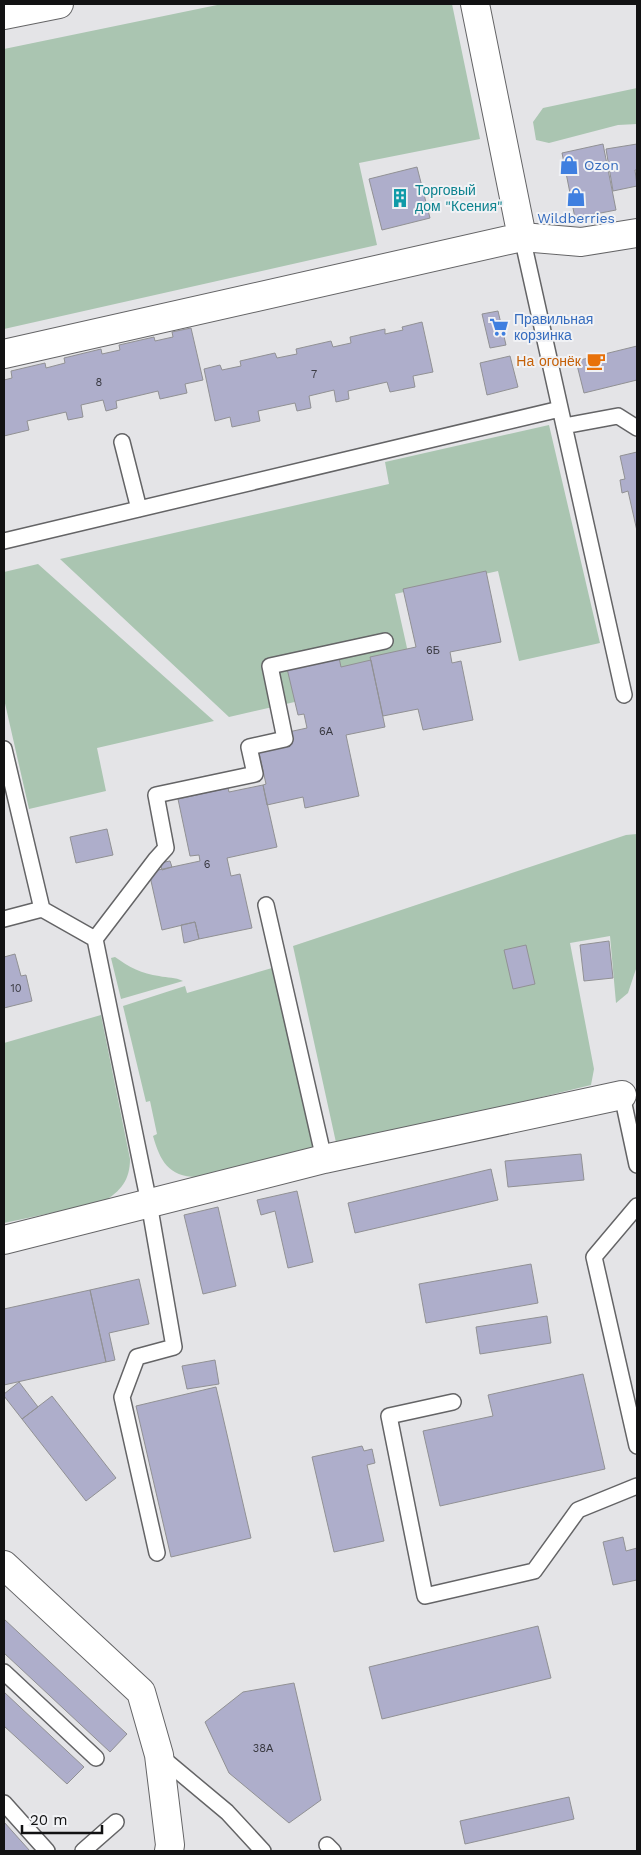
<svg xmlns="http://www.w3.org/2000/svg" width="641" height="1855" viewBox="0 0 641 1855" font-family="'Work Sans',sans-serif">
  <style>
    .green { fill: #aac5b1 }
    .building { fill: #aeaecb; stroke: #919194 }
    .lines { fill: none; stroke-linecap: round; stroke-linejoin: round }
    .service-casing { stroke: #646466; stroke-width: 18 }
    .minor-casing { stroke: #646466; stroke-width: 30 }
    .primary-casing { stroke: #646466; stroke-width: 30 }
    .service { stroke: #fff; stroke-width: 15 }
    .minor { stroke: #fff; stroke-width: 28 }
    .primary { stroke: #fff; stroke-width: 28 }
    .labels { text-anchor: middle; stroke-width: 4; stroke-linejoin: round; paint-order: stroke }
    .number-label { font-size: 11px; fill: #393941 }
    .shop-label { font-size: 14px; fill: #366cbe; stroke: #f1f2f5; text-anchor: start }
    .culture-label { font-size: 14px; fill: #0d838f; stroke: #f1f2f5; text-anchor: start }
    .food-label { font-size: 14px; fill: #c56008; stroke: #f1f2f5; text-anchor: end }
  </style>
  <rect width="100%" height="100%" fill="#e4e4e7"/>
  <path class="green" d="M222 4H452L480 139 359 163 377 245 4 329V49Z
    M637 88V124L618 125 549 143 536 140 533 122 543 108Z
    M549 425 600 643 519 661 498 571 395 594 413 675 229 717 60 559 389 484 385 462Z
    M38 564 214 721 97 748 106 791 29 809 4 699V572Z
    M637 834V966L628 993 616 1003 610 936 570 943 594 1069 591 1085 337 1147 293 946 626 835Z
    M115 957C129 967 142 974 159 976 168 978 175 977 183 981L121 999 111 958Z
    M272 968 314 1148 272 1162 197 1177C168 1177 160 1160 153 1136L157 1134 150 1101 146 1102 123 1006 185 986 187 993Z
    M101 1015 130 1159C130 1180 121 1191 103 1202L4 1223V1043Z"/>
  <path class="building" d="M603 144 616 210 575 218 562 153Z
    M637 144V170H635L637 186 613 191 606 149Z
    M417 167 430 218 382 230 369 179Z
    M498 311 506 345 490 348 482 314Z
    M422 322 433 372 413 376 415 387 390 392 387 382 348 391 349 399 336 402 334 390 309 396 311 408 297 411 295 403 258 411 260 421 232 427 230 417 215 421 204 369 220 365 222 370 241 366 240 361 275 353 277 358 297 354 296 349 331 341 333 347 351 343 350 337 385 329V334L403 330 402 327Z
    M191 328 203 380 185 384 187 393 160 399 158 391 116 401 117 408 106 411 103 400 81 405 83 417 68 420 66 412 27 421 29 430 4 436V380L12 378 11 371 45 363 46 368 65 363 64 358 101 349 102 354 120 350 119 345 154 337 155 341 173 337 172 332Z
    M637 346V380L584 393 576 361Z
    M510 356 518 387 487 395 480 363Z
    M637 452V531L628 491 622 493 620 480 625 479 620 456Z
    M486 571 501 642 450 652 452 663 461 661 473 720 423 730 418 709 383 716 370 657 416 647 403 589Z
    M337 648 341 667 371 660 385 727 346 735 359 796 305 808 303 797 267 805 263 785 266 784 256 739 307 728 304 714 298 715 285 660Z
    M263 785 277 847 227 858 231 876 240 874 252 928 199 939 195 922 162 930 149 872 200 861 199 855 190 856 178 799 228 788 229 792Z
    M107 829 113 855 76 863 70 837Z
    M170 861 172 867 162 870 160 863Z
    M195 922 199 939 184 943 181 925Z
    M609 941 613 978 584 981 580 945Z
    M526 945 535 984 513 989 504 950Z
    M15 954 21 976 26 975 32 1001 4 1008V957Z
    M581 1154 584 1180 508 1187 505 1161Z
    M491 1169 498 1200 355 1233 348 1203Z
    M297 1191 313 1262 288 1268 275 1211 261 1215 257 1200Z
    M218 1207 236 1286 203 1294 184 1215Z
    M531 1264 538 1303 426 1323 419 1284Z
    M139 1279 149 1324 109 1333 115 1360 106 1362 90 1290Z
    M90 1290 106 1362 4 1385V1309Z
    M547 1316 551 1343 480 1354 476 1327Z
    M215 1360 219 1384 187 1389 182 1366Z
    M583 1374 605 1469 440 1506 423 1431 493 1416 488 1395Z
    M19 1382 38 1407 22 1419 4 1396V1394Z
    M216 1387 251 1538 171 1557 136 1406Z
    M52 1396 116 1478 86 1501 22 1419Z
    M362 1446 364 1451 372 1449 375 1463 367 1465 384 1541 334 1552 312 1457Z
    M623 1537 626 1551 637 1548V1580L613 1585 603 1542Z
    M4 1619 127 1734 110 1752 4 1653Z
    M538 1626 551 1678 382 1719 369 1667Z
    M294 1683 321 1800 289 1823 229 1773 205 1722 243 1692Z
    M4 1692 84 1767 67 1784 4 1726Z
    M569 1797 574 1819 465 1844 460 1821Z
    M4 1822 30 1851H4Z"/>
  <g class="lines">
    <g class="service-casing">
      <path id="service" d="M522 237 624 695
        M564 426 618 416 637 428
        M122 442 139 509
        M4 541 560 409
        M4 749 42 909 95 939 149 1203 174 1347 137 1357 122 1397 157 1553
        M266 905 324 1159
        M4 919 42 909
        M95 939 156 859 166 848 156 795 255 774 249 747 285 739 270 666 385 641
        M622 1095 637 1165
        M637 1206 594 1257 637 1446
        M453 1402 389 1416 425 1596 534 1571 578 1510 637 1486
        M4 1672 96 1758
        M160 1756 227 1812 263 1851
        M4 1803 47 1851
        M327 1845 333 1851
        M83 1851 116 1822"/>
    </g>
    <g class="minor-casing">
      <path id="minor" d="M475 4 522 237
        M4 354 522 237 581 242 637 233
        M4 1240 324 1159 622 1095
        M4 1565 141 1692 159 1755 170 1845 169 1851"/>
    </g>
    <g class="primary-casing">
      <path id="primary" d="M4 15 59 4"/>
    </g>
    <use href="#service" class="service"/>
    <use href="#minor" class="minor"/>
    <use href="#primary" class="primary"/>
  </g>
  <defs>
    <g id="shop-bare" transform="scale(1.5)"><path d="M-5-2.5h2.3a2.7 3.5 0 0 1 5.4 0H5L5.5 6h-11ZM-1.5-2.5h3a1.5 2.3 0 0 0-3 0Z" fill="#3f7fe0" stroke="#f1f2f5" stroke-width="2.5" paint-order="stroke"/></g>
    <g id="building-bare" transform="scale(1.5)"><path d="M-4-6H4V6H1V3H-1V6H-4ZM-2.5-4.3h1.7v1.8h-1.7ZM.8-4.3h1.7v1.8H.8ZM-2.5-1h1.7V.8h-1.7ZM.8-1h1.7V.8H.8Z" fill="#0f9aa8" stroke="#f1f2f5" stroke-width="2.5" paint-order="stroke"/></g>
    <g id="supermarket-bare" transform="scale(1.5)"><path d="M-6-5.5h2.5l.6 2H6L4.5 2H-2.5L-4.4-4H-6ZM-1.5 3.2a1.3 1.3 0 1 0 .1 0ZM3 3.2a1.3 1.3 0 1 0 .1 0Z" fill="#3f7fe0" stroke="#f1f2f5" stroke-width="2.5" paint-order="stroke"/></g>
    <g id="cafe-bare" transform="scale(1.5)"><path d="M-5.5-4.5H6V0H3Q3 3.5 0 3.5H-2.5Q-5.5 3.5-5.5 0ZM3-3.2v2h1.7v-2ZM-6 4.5H4V6H-6Z" fill="#e8710a" stroke="#f1f2f5" stroke-width="2.5" paint-order="stroke"/></g>
  </defs>
  <g fill-rule="evenodd">
    <use href="#shop-bare" x="569" y="165"/>
    <use href="#shop-bare" x="576" y="197"/>
    <use href="#building-bare" x="400" y="198"/>
    <use href="#supermarket-bare" x="499" y="327"/>
    <use href="#cafe-bare" x="596" y="361"/>
  </g>
  <g class="labels">
    <g class="number-label">
      <text x="314" y="378">7</text>
      <text x="99" y="386">8</text>
      <text x="433" y="654">6Б</text>
      <text x="326" y="735">6А</text>
      <text x="207" y="868">6</text>
      <text x="16" y="992">10</text>
      <text x="263" y="1752">38А</text>
    </g>
    <g class="shop-label">
      <text x="584" y="170">Ozon</text>
      <text x="576" y="223" text-anchor="middle">Wildberries</text>
      <text x="514" y="324">Правильная<tspan x="514" dy="16">корзинка</tspan></text>
    </g>
    <g class="culture-label">
      <text x="415" y="195">Торговый<tspan x="415" dy="16">дом "Ксения"</tspan></text>
    </g>
    <g class="food-label">
      <text x="581" y="366">На огонёк</text>
    </g>
  </g>
  <rect width="641" height="1855" fill="none" stroke="#121213" stroke-width="10"/>
  <path d="M22 1825v8h80v-8" fill="none" stroke="#121213" stroke-width="2.5"/>
  <text x="30" y="1825" font-size="15" fill="#121213" stroke="#f1f2f5" stroke-width="4" paint-order="stroke">20 m</text>
</svg>
